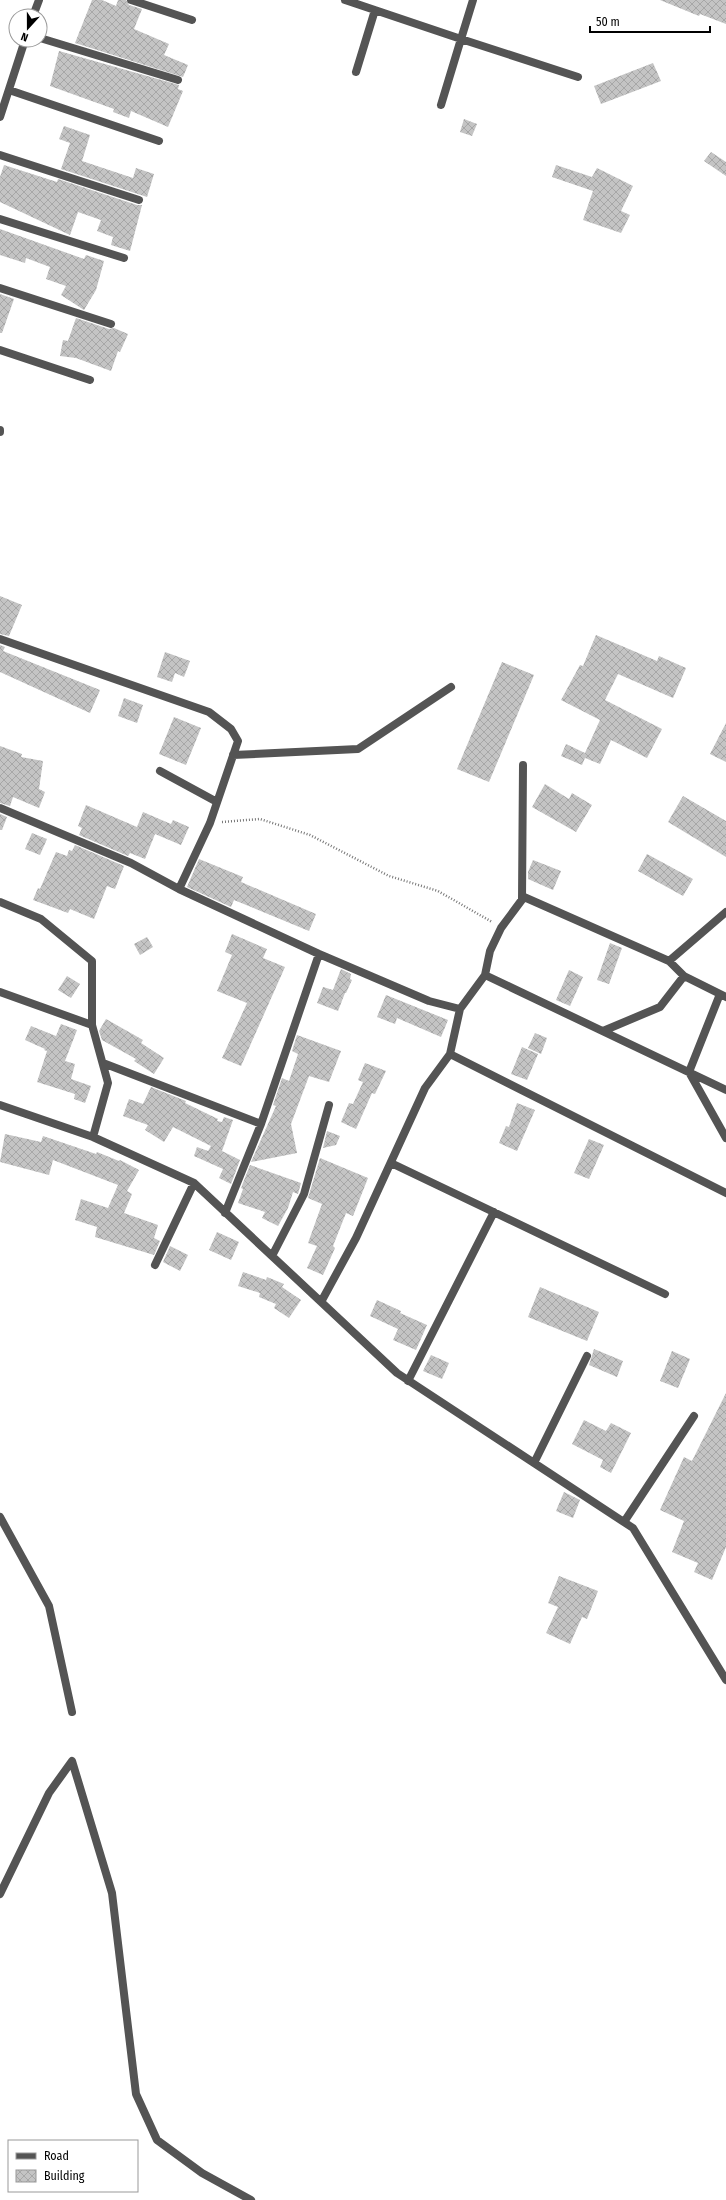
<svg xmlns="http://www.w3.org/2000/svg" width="726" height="2200" viewBox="0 0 726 2200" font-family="'Fira Sans Condensed',sans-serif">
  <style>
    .building { fill: url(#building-cross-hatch) }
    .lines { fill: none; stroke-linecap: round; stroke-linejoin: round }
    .path { stroke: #767676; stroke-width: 2.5; stroke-dasharray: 1 2; stroke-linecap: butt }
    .street { stroke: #545454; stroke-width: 8 }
  </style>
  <defs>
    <pattern id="building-cross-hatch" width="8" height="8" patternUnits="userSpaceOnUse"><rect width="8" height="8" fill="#c4c4c4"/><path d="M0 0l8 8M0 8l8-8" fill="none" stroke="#a7a7a7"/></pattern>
  </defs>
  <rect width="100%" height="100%" fill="#fff"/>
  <path class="building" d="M92 0H102L116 6 118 0H126L129 5 142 9 134 29 169 44 164 55 188 65 183 77 75 43Z
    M660 0H726V24L700 14 699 16Z
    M59 51 179 85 178 89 183 91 168 127 131 111 129 118 113 112 114 109 50 86Z
    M653 63 661 81 601 104 594 86Z
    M464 119 477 124 472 136 460 132Z
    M64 126 90 135 82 161 133 178 136 168 154 174 147 197 61 169 70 143 59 139Z
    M711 152 726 162V176L704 161Z
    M4 165 57 182 58 179 137 205H142L130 251 111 245 113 237 97 231 101 220 78 212 70 235 0 202V177Z
    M556 165 592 177 597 168 633 186 621 211 630 215 621 233 583 220 593 191 552 177Z
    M0 229 84 259 86 255 104 261 96 290 84 310 61 295 66 286 46 279 50 267 26 258 25 263 0 255Z
    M0 294 14 299 2 333H0Z
    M76 318 109 329 114 328 128 334 120 352 118 351 111 371 76 358 60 356 63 340 68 341Z
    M0 596 22 605 9 636 0 634Z
    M596 635 657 661 659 656 686 668 673 698 618 674 605 700 662 729 647 758 611 740 600 764 585 758 582 765 561 756 566 744 585 753 600 720 561 700 580 665 583 666Z
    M0 645 5 647 3 651 100 690 90 713 0 672Z
    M165 652 190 661 184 677 175 673 172 682 157 677Z
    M502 662 534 675 489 782 457 769Z
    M124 698 143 705 137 723 118 716Z
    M174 717 201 728 186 765 159 754Z
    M726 723V762L710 754Z
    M0 746 22 754 21 757 43 761 39 789 45 792 39 808 13 797 10 806 0 803Z
    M545 784 569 799 572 793 592 805 576 832 532 807Z
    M683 796 726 821V857L668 822Z
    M86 805 137 827 143 812 171 824 173 820 189 827 181 845 155 834 145 859 130 853 128 856 79 835 82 828 78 826Z
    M0 814 7 817 2 830H0Z
    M32 833 47 839 40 855 25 849Z
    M75 845 124 866 115 889 107 886 94 919 70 909 68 913 33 900 38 888 40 889 56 852 67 856 69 850 72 851Z
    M647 854 693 879 683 896 638 871Z
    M199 859 243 877 241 882 316 914 309 931 234 900 231 907 187 887Z
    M533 860 561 871 553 890 528 879V872Z
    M232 934 267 949 263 958 285 967 241 1066 222 1058 247 1003 217 991 232 955 225 952Z
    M147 937 153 947 140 955 134 944Z
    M610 943 622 948 609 984 597 980Z
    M341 969 351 974 350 979 352 980 346 993H345L338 1011 317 1003 323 987 333 990Z
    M569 970 583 977 570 1006 556 1000Z
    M67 976 80 984 71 998 58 990Z
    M386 995 448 1020 441 1037 397 1018 395 1024 377 1017Z
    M106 1019 143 1040 141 1043 164 1058 154 1074 134 1061 136 1059 102 1040 99 1031Z
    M61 1024 77 1030 65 1061 75 1064 71 1079 91 1086 85 1103 74 1099 75 1094 37 1082 47 1051 44 1050 45 1049 25 1040 31 1026 56 1036Z
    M535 1033 547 1038 541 1054 528 1048Z
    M297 1035 341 1051 329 1082 309 1076 291 1124 297 1153 251 1162 276 1106 273 1105 282 1078 289 1081 298 1054 292 1051Z
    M522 1047 538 1054 527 1080 511 1074Z
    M365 1063 386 1071 375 1094 372 1093 356 1129 341 1122 349 1103 353 1104 363 1082 358 1080Z
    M151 1087 186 1101 185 1103 218 1119 217 1121 222 1122 224 1117 233 1120 222 1151 240 1160 231 1184 219 1178 223 1169 194 1156 197 1147 208 1151 211 1146 173 1127 164 1142 145 1130 148 1125 123 1116 129 1099 143 1104Z
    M517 1103 535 1110 517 1151 499 1143 506 1126 509 1127Z
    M327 1131 340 1136 336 1145 323 1148Z
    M5 1134 41 1142 43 1136 96 1154 97 1152 119 1161 120 1160 139 1170 127 1191 132 1194 124 1213 158 1225 154 1238 160 1241 154 1255 95 1237 97 1227 75 1220 81 1199 108 1208 118 1185 53 1160 49 1175 0 1162Z
    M589 1139 604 1145 589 1179 574 1173Z
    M320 1158 368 1178 353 1216 346 1213 333 1246 335 1248 323 1275 307 1268 317 1246 308 1243 322 1204 308 1198Z
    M250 1165 301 1183 298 1194 293 1192 288 1208 278 1226 262 1218 265 1212 238 1203 243 1189 241 1188Z
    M217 1232 239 1242 231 1260 209 1250Z
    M170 1246 188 1255 180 1271 163 1262Z
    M243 1272 266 1280 267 1277 284 1284 282 1287 301 1300 289 1318 274 1308 276 1304 259 1297 260 1293 238 1286Z
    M540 1287 599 1312 587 1341 528 1317Z
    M377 1300 401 1311 400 1313 427 1325 416 1350 393 1340 398 1329 370 1316Z
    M594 1349 623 1361 617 1377 589 1365Z
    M672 1351 690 1359 678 1388 660 1381Z
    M431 1355 449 1363 442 1379 423 1371Z
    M726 1393V1547L712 1580 694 1572 698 1563 672 1552 684 1521 660 1510 684 1457 692 1461Z
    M584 1420 606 1431 611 1423 631 1433 611 1473 600 1467 603 1460 572 1444Z
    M564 1492 580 1500 573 1518 556 1511Z
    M559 1576 598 1591 587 1619 582 1617 570 1644 546 1633 558 1607 548 1603Z"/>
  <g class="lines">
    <path class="path" d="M222 822 260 819 310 835 389 876 438 891 492 922"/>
    <path class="street" d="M131 0 192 20
      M345 0 461 39 473 0
      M33 16 39 0
      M40 38 178 80
      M356 72 375 10
      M9 90 159 141
      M441 105 461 39 578 77
      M0 117 25 40
      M0 155 139 200
      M0 219 124 258
      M0 288 111 324
      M0 350 90 380
      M0 430V432
      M0 639 209 712 231 729 238 741 210 823 179 889
      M233 755 358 749 451 687
      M160 771 217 802
      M0 808 131 863 179 889 319 954 429 1001 460 1009
      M522 899 523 765
      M0 902 41 919 92 961V1025L108 1083 93 1137
      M669 961 726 912
      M485 975 726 1090
      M0 992 92 1025
      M720 994 689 1072 726 1138
      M603 1031 660 1007 684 976
      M450 1054 726 1193
      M103 1063 261 1124
      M0 1105 93 1137 194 1183 397 1373 633 1528 726 1680
      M391 1163 665 1294
      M225 1213 261 1124 319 954
      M272 1256 304 1194 329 1105
      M155 1265 194 1183
      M321 1302 356 1238 425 1088 450 1054 460 1009 485 975 490 951 501 928 524 897 669 961 684 976 726 997
      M408 1381 494 1212
      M534 1463 587 1356
      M0 1517 49 1606 72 1712
      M624 1522 694 1416
      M0 1894 49 1793 72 1761 112 1893 136 2094 157 2140 202 2173 251 2200"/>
  </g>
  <rect x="8" y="2140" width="130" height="52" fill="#ffffff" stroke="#999999"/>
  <rect x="16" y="2153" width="20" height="6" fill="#545454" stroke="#999999"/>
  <text x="44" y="2160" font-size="12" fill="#000000">Road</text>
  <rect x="16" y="2170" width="20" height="12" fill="url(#building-cross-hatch)" stroke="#999999"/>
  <text x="44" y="2180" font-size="12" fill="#000000">Building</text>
  <g transform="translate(28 28) rotate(201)"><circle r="19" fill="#ffffff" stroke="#999999"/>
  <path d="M0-3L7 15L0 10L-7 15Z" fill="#000000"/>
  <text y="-6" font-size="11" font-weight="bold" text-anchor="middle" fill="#000000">N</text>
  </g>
  <path d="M590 26v6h120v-6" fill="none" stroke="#000000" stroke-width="2"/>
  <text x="596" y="26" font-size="12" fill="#000000" stroke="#ffffff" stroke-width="3" paint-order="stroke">50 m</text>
</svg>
